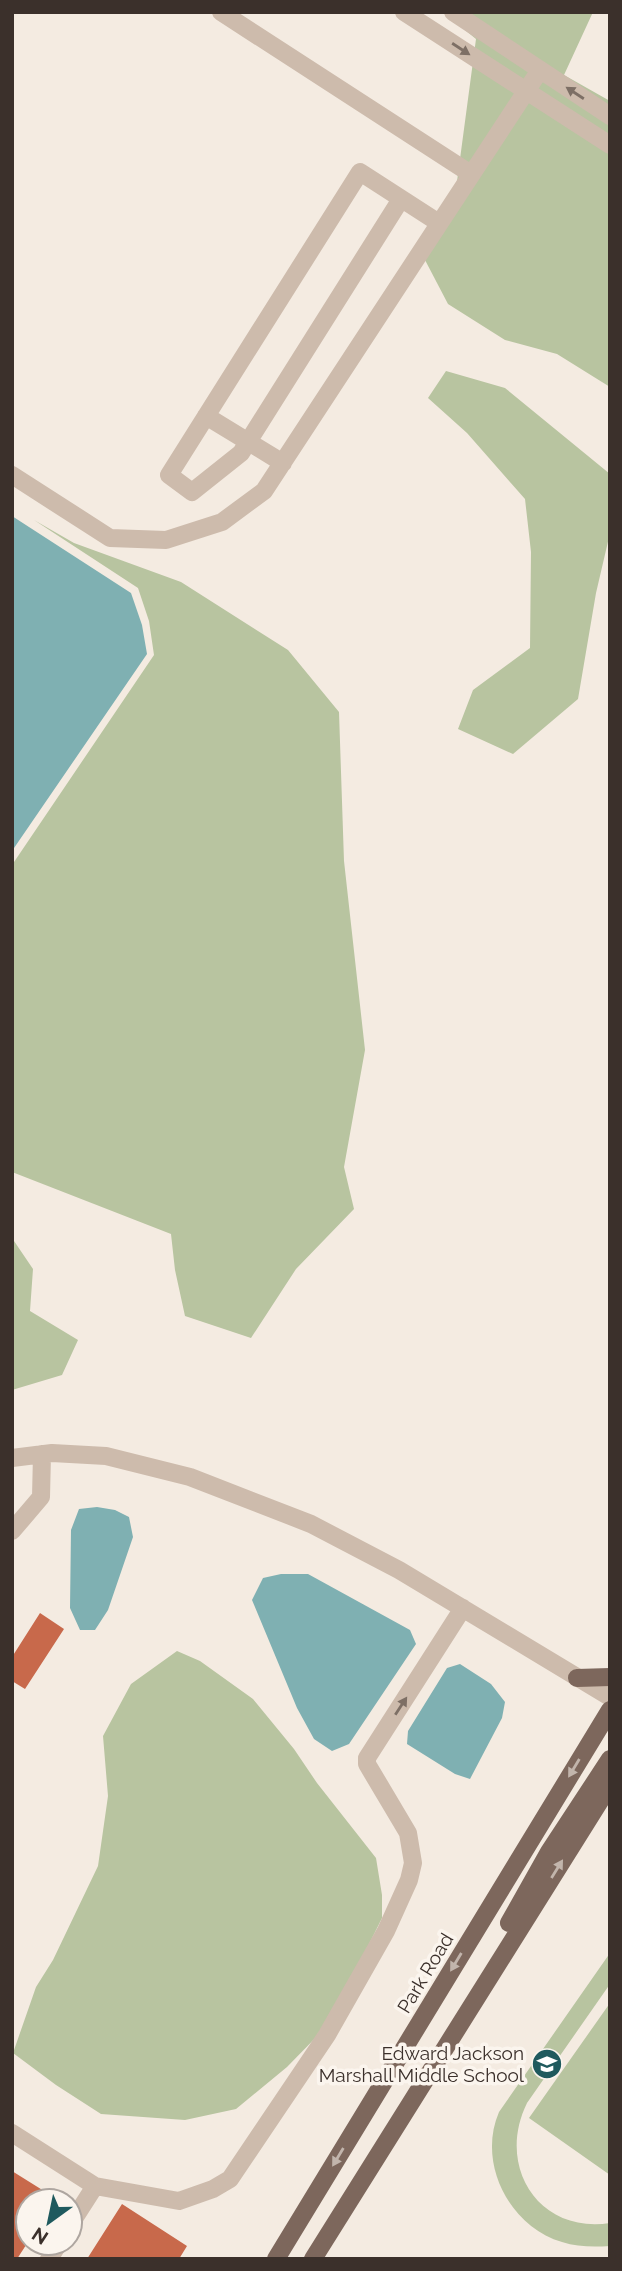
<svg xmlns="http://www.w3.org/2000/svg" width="622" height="2271" viewBox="0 0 622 2271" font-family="Raleway,sans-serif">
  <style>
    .green { fill: #b8c4a0 }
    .water { fill: #7fb0b2 }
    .building { fill: #c8694b }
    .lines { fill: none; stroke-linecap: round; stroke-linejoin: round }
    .minor { stroke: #cdbbac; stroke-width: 18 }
    .major { stroke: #7d675c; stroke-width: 18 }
    .oneway { fill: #7d6f65 }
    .oneway2 { fill: #c2b5ac }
    .labels { text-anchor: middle; stroke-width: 7; stroke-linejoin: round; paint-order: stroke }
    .street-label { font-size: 19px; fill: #3b302b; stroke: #fbf5ee }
    .poi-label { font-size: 19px; fill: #3b302b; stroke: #fbf5ee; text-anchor: end }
  </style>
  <rect width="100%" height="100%" fill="#f4ebe1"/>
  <path class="green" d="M443 12H593L564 75 610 101V387L557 354 505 340 448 304 425 260 452 219 476 39Z
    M446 371 505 388 610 474V533L596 593 578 699 513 754 458 729 473 690 530 648 531 552 525 499 467 433 428 398Z
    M34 520 74 543 181 582 288 650 339 712 344 861 365 1050 344 1167 354 1209 296 1269 251 1338 185 1316 175 1270 171 1234 12 1172V865L154 655 149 621 138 588Z
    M12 1238 33 1269 30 1311 78 1340 62 1375 12 1390Z
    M177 1651 200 1661 253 1699 294 1749 317 1783 376 1858 382 1895V1918L330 2023 287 2067 236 2109 185 2120 101 2114 56 2085 13 2053 36 1987 53 1960 98 1866 108 1796 103 1736 131 1684Z
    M610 1953V1984L527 2103C496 2166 538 2234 610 2223V2246C594 2247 577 2247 562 2242 509 2226 477 2163 499 2112Z
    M610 2003V2175L529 2118Z"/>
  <path class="water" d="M12 516 131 593 142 625 147 654 12 851Z
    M97 1507 115 1510 129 1517 133 1537 108 1610 95 1630H80L70 1608 71 1530 79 1509Z
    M281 1574H308L410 1630 416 1644 349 1744 332 1751 314 1739 297 1708 252 1600 263 1578Z
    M460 1664 491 1684 505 1702 502 1718 470 1779 455 1774 407 1744 408 1731 447 1668Z"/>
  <path class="building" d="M40 1613 64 1629 25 1689 12 1681V1657Z
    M12 2171 60 2201H28V2242L17 2259H12Z
    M122 2204 187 2246 179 2259H87Z"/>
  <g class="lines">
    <path class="minor" d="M221 12 471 174
      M404 12 610 145
      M453 12 610 116
      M401 199 241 453 192 492 169 475 360 172 439 223
      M206 416 283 463
      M12 475 110 538 166 540 222 522 264 491 540 70
      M12 1458 52 1453 106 1456 190 1477 311 1524 399 1570 610 1697
      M12 1531 41 1497 42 1454
      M12 2133 95 2186 179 2201 213 2189 230 2179 327 2035 386 1931 409 1880 413 1863 408 1833 367 1764V1758L463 1608
      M70 2225 95 2186
      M49 2259 59 2243"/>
    <path class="major" d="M577 1678 610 1677
      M509 1923 549 1852 610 1759
      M276 2259 610 1710
      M313 2259 610 1785"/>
  </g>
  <defs><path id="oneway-solid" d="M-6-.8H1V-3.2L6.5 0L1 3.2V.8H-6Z" transform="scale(1.75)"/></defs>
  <g class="oneway">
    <use href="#oneway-solid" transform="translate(461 49) rotate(33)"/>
    <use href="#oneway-solid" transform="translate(575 93) rotate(-147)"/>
    <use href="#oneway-solid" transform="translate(401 1706) rotate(-57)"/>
  </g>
  <g class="oneway2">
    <use href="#oneway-solid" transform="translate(574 1768) rotate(121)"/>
    <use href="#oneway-solid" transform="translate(557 1869) rotate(-58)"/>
    <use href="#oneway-solid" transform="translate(456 1962) rotate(121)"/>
    <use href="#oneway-solid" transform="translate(338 2157) rotate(121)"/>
  </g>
  <defs>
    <g id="school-disc" transform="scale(1.575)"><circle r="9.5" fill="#1f5a5e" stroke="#fbf5ee"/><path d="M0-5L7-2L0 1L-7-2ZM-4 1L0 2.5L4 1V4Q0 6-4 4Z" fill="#fff"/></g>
  </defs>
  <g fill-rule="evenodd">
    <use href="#school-disc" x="547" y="2064"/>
  </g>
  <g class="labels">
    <g class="street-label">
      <text transform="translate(425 1973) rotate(-59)" y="7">Park Road</text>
    </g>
    <g class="poi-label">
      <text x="524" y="2060">Edward Jackson<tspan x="524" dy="22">Marshall Middle School</tspan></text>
    </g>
  </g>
  <rect width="622" height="2271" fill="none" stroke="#3b302b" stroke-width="28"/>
  <g transform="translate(49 2222) rotate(213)"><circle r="33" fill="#fbf5ee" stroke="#aea6a0" stroke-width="2"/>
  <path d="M0-5L12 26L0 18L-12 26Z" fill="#1f5a5e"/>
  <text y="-10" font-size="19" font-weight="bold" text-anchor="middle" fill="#3b302b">N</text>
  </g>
</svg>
